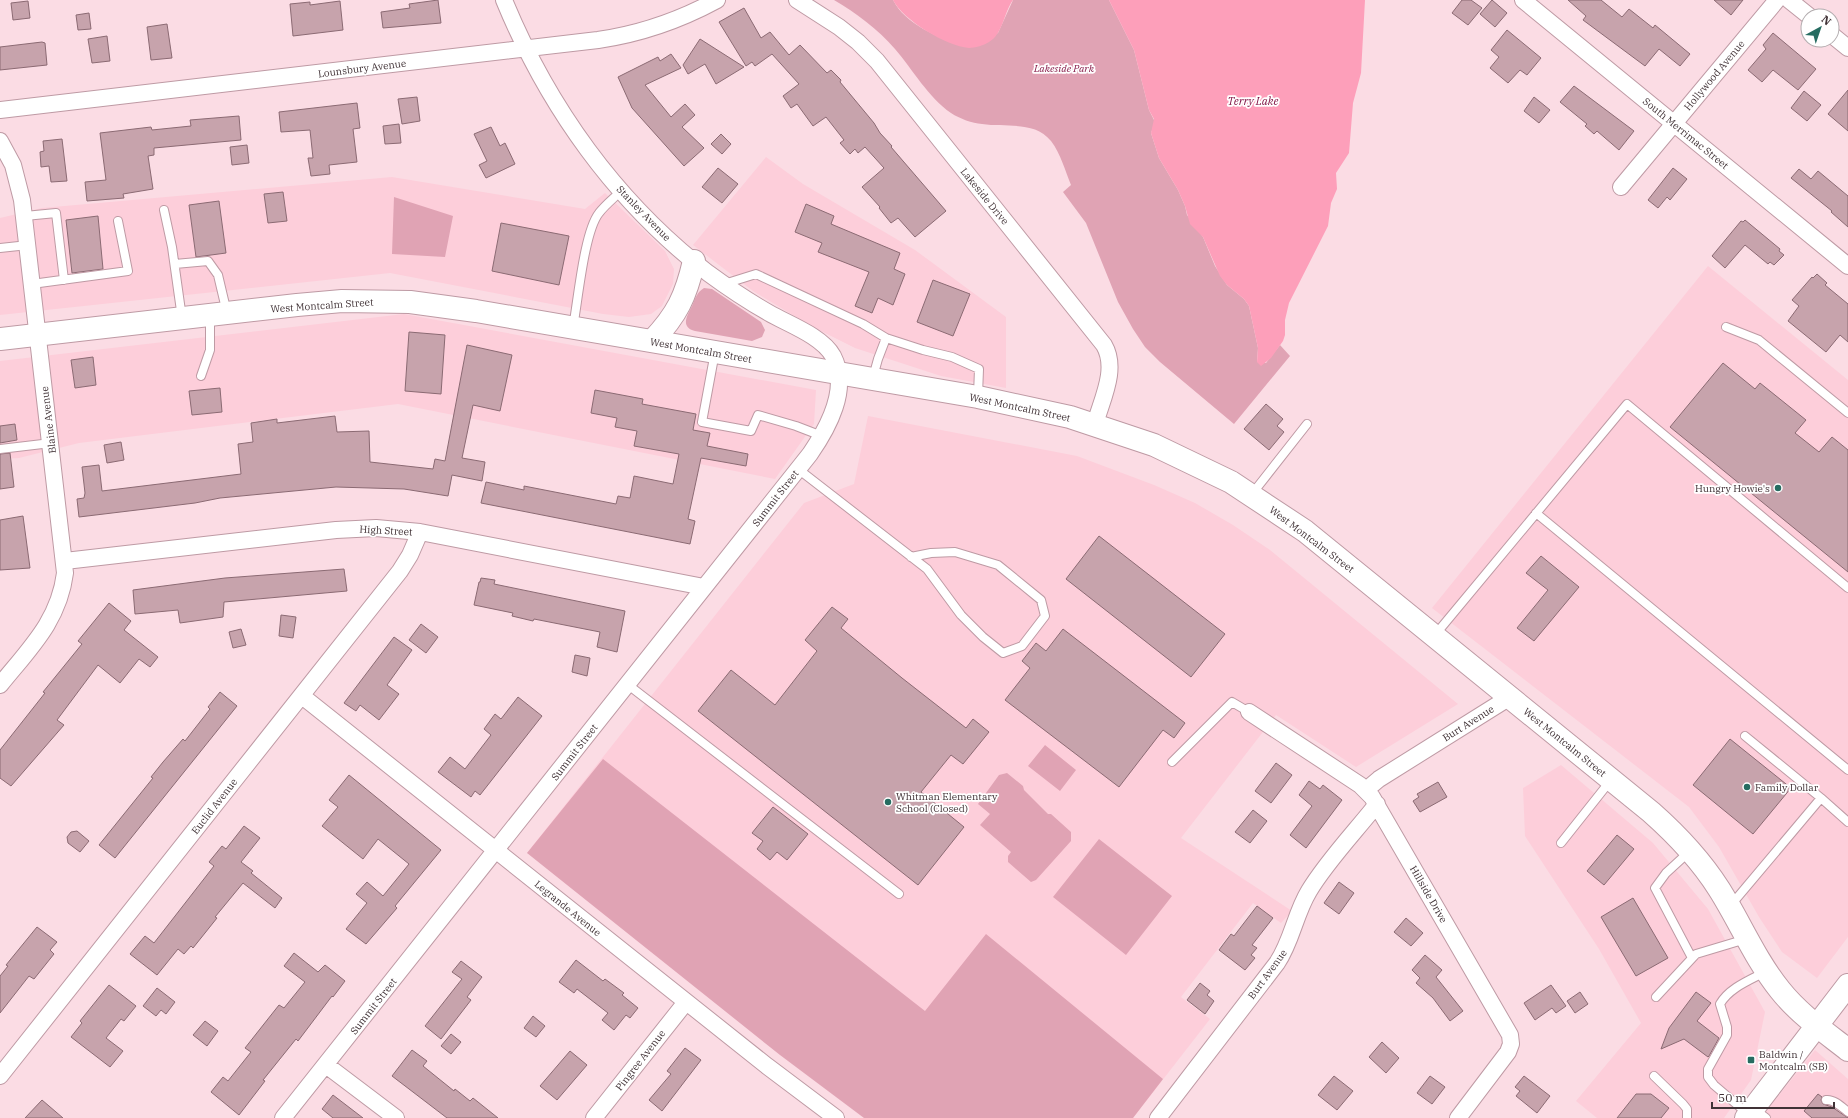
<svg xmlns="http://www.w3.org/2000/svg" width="1848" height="1118" viewBox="0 0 1848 1118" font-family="'IBM Plex Serif',serif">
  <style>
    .built { fill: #fdceda }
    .green { fill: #e0a3b4 }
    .water { fill: #fd9fba }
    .building { fill: #c7a3ac; stroke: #8b6a73 }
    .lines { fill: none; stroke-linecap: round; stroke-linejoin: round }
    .lane-casing { stroke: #be9aa4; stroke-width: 10 }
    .street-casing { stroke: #be9aa4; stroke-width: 18 }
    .secondary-casing { stroke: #be9aa4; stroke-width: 24 }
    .lane { stroke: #fff; stroke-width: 8 }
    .street { stroke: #fff; stroke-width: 16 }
    .secondary { stroke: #fff; stroke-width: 22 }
    .poi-dot { fill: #266c61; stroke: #fff; stroke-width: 1.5 }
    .labels { text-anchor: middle; stroke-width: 3.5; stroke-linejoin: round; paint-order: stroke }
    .street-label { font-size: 10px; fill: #403236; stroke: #fff }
    .park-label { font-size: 10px; font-style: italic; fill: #851947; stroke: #fff }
    .poi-label { font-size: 10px; fill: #403236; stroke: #fff; text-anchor: start }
    .water-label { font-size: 11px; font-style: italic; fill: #7d0e40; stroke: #fff }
  </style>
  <rect width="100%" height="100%" fill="#fbdce4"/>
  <path class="built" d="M766 157 803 184 915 250 1006 317V388L941 376 855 348 811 326 753 291 693 245Z
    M392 177 585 209 605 193 665 251 674 269 673 284 662 306 651 314 629 317 603 314 390 273 0 315V218L42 208Z
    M1708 266 1848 380V937L1817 978 1782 952 1759 917 1719 847 1689 807 1432 608Z
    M404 314 816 390 814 424 775 479 398 404 79 443 19 458 0 459V361Z
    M868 416 1077 456 1154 485 1195 503 1233 525 1270 550 1458 704 1356 767 1276 715 1181 838 1292 911 1281 923 1253 903 1181 997 1210 1019 1133 1118 527 853 804 503 854 484Z
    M1561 765 1653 843 1708 909 1765 1012 1751 1080 1724 1118H1597L1576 1101 1641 1023 1599 949 1525 836 1523 788Z
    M1815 1050 1848 1079V1118H1761Z"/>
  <path class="green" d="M834 0H893C905 24 938 37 961 46L998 33 1013 0H1109L1134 50 1149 110 1155 122 1151 133 1159 158 1178 190 1185 206 1187 215 1203 237 1215 266 1227 285 1244 299 1249 306 1258 348 1257 362 1266 363 1280 345 1290 356 1234 424 1160 362 1145 347 1133 329 1118 302 1086 223 1063 192 1071 185C1065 171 1061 154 1051 141 1034 120 1006 128 982 124 972 123 960 119 951 113 928 97 913 70 895 49 878 29 856 13 834 0Z
    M394 197 453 216 445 257 392 254Z
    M704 288 712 289 761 322 765 330 762 337 752 341 695 331C680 327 687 316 692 306 695 299 697 292 704 288Z
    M1045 745 1076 770 1060 791 1028 766Z
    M603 759 925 1011 986 934 1163 1079 1133 1118H864L780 1055 527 853Z
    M1007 773 1023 786 1024 790 1048 814H1051L1071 832V841L1036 880 1031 882 1008 862V856L1011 852 980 825 990 814 978 804 999 775Z
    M1099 839 1172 896 1126 955 1053 897Z"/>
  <path class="water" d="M893 0H1013C1004 12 1003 34 989 42 985 45 974 48 969 48 946 46 903 20 893 0Z
    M1109 0H1365L1361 73 1353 103 1349 153 1336 173 1337 189 1331 203 1328 226 1289 303 1285 320V335L1283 341 1271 358 1261 366 1257 362 1258 348 1249 306 1244 299 1227 285 1220 276 1203 237 1190 224 1185 206 1178 190 1159 158 1151 133 1154 119 1149 110 1134 50Z"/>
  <path class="building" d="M438 0 441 23 383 28 381 12 410 8 409 4Z
    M1462 0H1471L1482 8 1468 25 1452 13Z
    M1492 0 1507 13 1495 27 1480 14Z
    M1568 0H1601L1622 17 1629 9 1653 28 1655 25 1690 54 1680 66 1659 49 1645 66 1583 20 1586 16Z
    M1714 0H1743L1731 15Z
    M28 1 30 18 13 20 11 3Z
    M340 1 343 30 293 36 290 4 310 2V5Z
    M744 8 761 38 770 32 789 55 800 45 827 73 831 70 841 80 840 82 874 123 880 133 892 146 891 147 946 211 915 237 898 218 891 223 879 208 880 207 862 187 884 168 865 147 858 153 855 149 850 154 840 143 844 140 826 117 813 126 797 104 791 108 783 96 799 84 772 54 755 66 752 62 746 66 719 22Z
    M89 13 91 29 78 30 76 15Z
    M167 24 172 58 151 60 147 27Z
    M1507 30 1541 58 1527 75 1520 70 1508 83 1490 68 1499 57 1491 50Z
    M1773 33 1816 69 1798 90 1773 70 1762 82 1748 70 1766 49 1763 45Z
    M107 36 110 61 92 63 88 39Z
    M700 39 744 67 716 84 705 64 688 74 683 65Z
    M42 42 45 43 47 65 0 70V47Z
    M671 54 681 68 645 85 671 117 685 104 695 115 682 127 704 148 684 166 632 108 618 77 658 57 660 61Z
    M1574 86 1634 131 1619 150 1597 131 1594 134 1585 126 1587 124 1560 102Z
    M1848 90V131L1828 114Z
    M1804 91 1821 105 1807 121 1791 108Z
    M417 97 420 121 402 124 398 99Z
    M1534 97 1550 110 1539 123 1524 111Z
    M357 103 360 128 353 129 357 162 329 165 330 174 311 176 308 158H313L310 130 281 132 279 112Z
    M239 116 241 140 154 148V155L148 156 153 189 123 194 124 198 87 201 85 182 106 180 100 133 151 127 152 130 191 126 190 120Z
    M399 124 401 143 385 144 383 126Z
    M491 127 500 146 505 143 515 164 486 178 479 165 487 161 474 134Z
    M721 134 731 144 722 154 711 144Z
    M62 139 67 181 51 182 49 166 41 167 40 152 44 151 43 141Z
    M247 145 249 163 232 165 230 147Z
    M718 168 738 184 722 203 702 187Z
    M1673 168 1687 179 1670 200 1667 197 1658 208 1648 200Z
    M1799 169 1811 179 1818 171 1848 196V227L1831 212 1832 211 1791 178Z
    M283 192 287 221 268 223 264 194Z
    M219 201 226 253 196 257 189 205Z
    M806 204 834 216 831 224 900 253 894 269 905 274 893 305 878 298 872 313 855 306 869 272 818 252 822 243 795 232Z
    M98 216 103 269 72 273 66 220Z
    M1745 220 1780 249 1779 251 1784 255 1774 265 1770 262 1768 264 1745 245 1725 268 1712 256 1741 221 1743 222Z
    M501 223 569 236 559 285 492 271Z
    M1817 274 1827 283 1825 285 1848 304V342L1840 335 1826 352 1788 321 1799 306 1792 300 1812 277 1813 278Z
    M933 280 970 294 953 336 917 322Z
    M409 332 445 335 441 394 405 391Z
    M467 345 512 355 500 411 473 405 462 458 485 462 482 481 452 475 448 496 404 489 336 487 220 498 195 503 79 517 77 499 84 498 85 493 82 467 99 465 102 491 241 474 238 444 253 442 251 423 277 419V423L335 416 337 432 369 431 370 462 433 469 435 459 445 461Z
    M93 357 96 385 75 388 71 360Z
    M1723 363 1755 389 1760 383 1806 420 1795 433 1819 452 1832 437 1848 450V572L1670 427Z
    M220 388 222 412 192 415 189 391Z
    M595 390 643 399 642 404 696 414 693 430 710 433 707 446 748 454 746 466 701 458 688 519 695 521 690 544 481 503 486 482 524 490V486L616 504 618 496 630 498 634 476 673 484 679 454 634 446 637 431 615 427 617 418 591 413Z
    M1266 404 1283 419 1277 426 1284 432 1269 450 1244 429Z
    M15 424 17 440 0 443V426Z
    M121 442 124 460 107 463 104 445Z
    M10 453 14 487 0 489V454Z
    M23 516 30 568 0 570V520Z
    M1099 536 1225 634 1191 677 1066 579Z
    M1541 556 1579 587 1534 641 1517 628 1548 590 1526 573Z
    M344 569 347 591 224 602 223 617 180 623 178 610 135 614 133 590 225 578Z
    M481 578 495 580 494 584 625 611 617 652 597 647 600 632 534 619 533 621 512 616 513 613 474 605 479 582H480Z
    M109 603 131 621 124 630 158 657 150 667 139 659 120 683 98 665 57 720 64 725 11 786 0 778V750L45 693 43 692 82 644 78 641Z
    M832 607 848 619 841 628 902 678 966 728 973 719 989 732 963 764 951 755 921 792 964 827 918 885 698 711 731 670 775 705 817 651 805 640Z
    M281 615 296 617 293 638 279 636Z
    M421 624 438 637 426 653 409 640Z
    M241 629 246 645 233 648 229 632Z
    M1063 629 1185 723 1174 738 1163 730 1119 787 1005 700 1030 668 1022 661 1036 643 1046 651Z
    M394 637 412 650 387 685 399 694 379 720 360 705 356 711 344 703Z
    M575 655 590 658 587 676 572 672Z
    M220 692 237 706 115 858 99 845 153 778 151 777 163 762 183 739 185 741 210 709 208 707Z
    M518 697 542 716 480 795 475 791 471 797 438 772 450 757 465 769 491 735 484 729 495 714 501 719Z
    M1730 739 1791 788 1753 834 1693 785Z
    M1276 763 1292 775 1271 803 1255 791Z
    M349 775 441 850 395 906 397 908 366 944 346 929 367 903 356 894 367 882 383 896 409 864 378 839 363 859 322 826 338 807 329 800Z
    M1309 781 1320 789 1323 785 1342 800 1306 848 1290 835 1312 806 1299 795Z
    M1438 782 1447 797 1420 812 1413 801 1419 797 1417 794Z
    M773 807 808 834 787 860 777 852 770 860 757 849 763 841 752 833Z
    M1253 810 1267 821 1250 843 1235 832Z
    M244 826 260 838 241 862 253 871 251 873 282 898 275 908 243 883 215 917 217 918 193 948 191 946 184 954 178 949 157 975 130 954 145 936 154 943 214 866 209 862 222 846 226 849Z
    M77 831 89 841 80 852 68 843 67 837 71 832Z
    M1617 835 1634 849 1604 885 1587 871Z
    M1339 882 1354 893 1339 914 1324 903Z
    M1633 898 1668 958 1636 976 1601 917Z
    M1257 906 1273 918 1252 945 1257 948 1251 955 1255 958 1245 970 1219 950 1231 934 1234 936Z
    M1406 918 1423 933 1411 946 1394 932Z
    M37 927 57 942 50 950 54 954 34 979 29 976 0 1013V976L8 966 6 965Z
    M294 953 318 972 325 965 345 981 333 997 332 996 298 1041 296 1039 263 1080 265 1081 239 1115 211 1092 223 1077 228 1081 251 1052 245 1048 279 1005 284 1008 305 982 284 966Z
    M1425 955 1442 970 1436 977 1463 1011 1450 1021 1433 998 1416 983 1420 978 1412 970Z
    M576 960 603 981 605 979 624 993 622 995 638 1008 630 1018 626 1015 614 1030 602 1020 608 1013 577 989 574 993 559 982Z
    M461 961 482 977 467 997 471 1000 441 1039 425 1026 462 979 452 972Z
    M1200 983 1210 991 1207 995 1214 1001 1205 1014 1187 1000Z
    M109 985 136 1006 124 1021 121 1019 106 1038 123 1051 110 1067 71 1037 82 1023 80 1021Z
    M1551 985 1566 1006 1556 1013 1552 1008 1535 1020 1524 1003Z
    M157 988 175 1002 166 1014 161 1010 156 1016 143 1006Z
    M1580 992 1588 1004 1575 1013 1567 1001Z
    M1696 992 1711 1003 1697 1021 1719 1038 1709 1056 1708 1057 1684 1039 1661 1049 1669 1028Z
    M533 1016 545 1026 536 1037 524 1028Z
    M205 1021 218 1031 207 1046 193 1035Z
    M451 1034 461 1042 451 1054 441 1046Z
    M1382 1042 1399 1058 1386 1073 1369 1057Z
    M685 1048 701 1060 662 1111 649 1100 671 1074 667 1071Z
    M412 1050 427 1061 423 1066 454 1091 455 1089 470 1101 473 1098 498 1118H447L392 1076Z
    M570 1051 587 1065 557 1100 540 1086Z
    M1334 1076 1353 1091 1337 1110 1318 1095Z
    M1430 1076 1445 1087 1432 1104 1417 1093Z
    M1524 1076 1550 1096 1537 1113 1516 1096 1520 1091 1515 1087Z
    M1636 1094H1651L1669 1108 1661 1118H1617Z
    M1818 1094 1822 1097 1821 1100 1823 1104 1832 1107 1848 1118H1812L1804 1111Z
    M333 1095 363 1118H333L322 1109Z
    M42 1100 63 1118H25Z"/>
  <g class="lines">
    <g class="lane-casing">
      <path id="lane" d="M164 210 172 247 182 318
        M25 216 56 213 64 280
        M0 248 28 245
        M175 264 208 261 218 275 227 313
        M32 284 128 271 118 221
        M724 284 756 274 863 324 886 338 923 350 952 357 979 369 978 395
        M573 327C578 301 584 232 599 213 605 205 614 198 621 191
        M1726 327 1759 340 1848 413
        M715 352 702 422 751 431 758 415 796 426 822 436
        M201 376 210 350V316
        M873 377 878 359 886 338
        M0 449 51 443
        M798 469 927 569 961 615 983 637 1003 653 1022 646 1045 616 1041 600 998 565 955 552 931 553 911 557
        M1252 494 1307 424
        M1536 513 1848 770
        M1435 635 1627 404 1848 588
        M627 684 899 894
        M1745 736 1821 798
        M1172 762 1232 702 1249 712
        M1561 843 1611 780
        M1690 851 1666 873 1655 888 1692 958
        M1731 905 1821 798 1848 822
        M1656 997 1696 954 1746 939
        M1654 1076 1683 1104 1687 1109V1118
        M1826 1100C1834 1099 1842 1107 1848 1112
        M1754 1109 1766 1118
        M1748 1114 1714 1085 1708 1077V1069L1727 1035V1027L1720 1004C1729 988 1750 980 1765 972"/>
    </g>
    <g class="street-casing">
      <path id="street" d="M797 0 839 27 858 42 877 61 1104 345C1118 369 1102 399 1095 424
        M1523 0 1848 266
        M1789 0 1809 16
        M1832 35 1848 48
        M0 110 598 40C640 34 680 20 717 0
        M0 141 13 165 22 200 65 573C59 621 29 649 0 685
        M1621 187 1777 0
        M65 561 336 530 376 528 420 532 704 587
        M302 696 767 1066 836 1118
        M1249 712 1360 785 1372 797 1510 1035 1511 1044 1508 1052 1458 1118
        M1366 790 1379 779 1510 697
        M326 1065 396 1118
        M0 1076 400 571 410 555 420 532
        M283 1118 810 454C828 428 850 389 833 356 822 336 788 324 769 313 748 301 727 287 708 273 616 202 548 107 504 0
        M594 1118 686 1002
        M1158 1118 1277 963C1292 941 1295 914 1309 891 1327 861 1355 832 1377 804"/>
    </g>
    <g class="secondary-casing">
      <path id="secondary" d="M0 339 297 305 342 301 410 302 476 311 978 397 1070 417 1154 445 1231 482 1305 531 1651 812C1677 835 1700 859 1719 889 1740 922 1755 959 1780 990 1799 1014 1825 1032 1848 1050
        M652 341C677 315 686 296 694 261
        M1746 1118 1848 985"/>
    </g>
    <use href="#lane" class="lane"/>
    <use href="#street" class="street"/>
    <use href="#secondary" class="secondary"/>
  </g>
  <g class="poi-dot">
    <circle cx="1778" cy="488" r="4"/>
    <circle cx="1747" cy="787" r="4"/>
    <circle cx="888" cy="802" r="4"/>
    <rect x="1747" y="1056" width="8" height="8" rx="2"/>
  </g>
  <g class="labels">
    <g class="street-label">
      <text transform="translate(362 68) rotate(-7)" y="4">Lounsbury Avenue</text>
      <text transform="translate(1714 75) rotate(-50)" y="4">Hollywood Avenue</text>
      <text transform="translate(1686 133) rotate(39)" y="4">South Merrimac Street</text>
      <text transform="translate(985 196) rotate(51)" y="4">Lakeside Drive</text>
      <text transform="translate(644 213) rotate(46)" y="4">Stanley Avenue</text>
      <text transform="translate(322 305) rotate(-4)" y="4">West Montcalm Street</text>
      <text transform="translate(701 350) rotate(10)" y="4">West Montcalm Street</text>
      <text transform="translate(1020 407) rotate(12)" y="4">West Montcalm Street</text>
      <text transform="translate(48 420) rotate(-97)" y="4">Blaine Avenue</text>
      <text transform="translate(775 498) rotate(-52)" y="4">Summit Street</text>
      <text transform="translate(386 530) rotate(3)" y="4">High Street</text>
      <text transform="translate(1312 539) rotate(37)" y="4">West Montcalm Street</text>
      <text transform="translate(1468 723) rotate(-32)" y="4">Burt Avenue</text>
      <text transform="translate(1565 742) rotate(39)" y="4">West Montcalm Street</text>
      <text transform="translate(574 752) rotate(-52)" y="4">Summit Street</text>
      <text transform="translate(214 806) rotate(-52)" y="4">Euclid Avenue</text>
      <text transform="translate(1429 894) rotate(60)" y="4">Hillside Drive</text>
      <text transform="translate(568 908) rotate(39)" y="4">Legrande Avenue</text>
      <text transform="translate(1267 974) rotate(-54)" y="4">Burt Avenue</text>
      <text transform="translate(373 1006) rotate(-52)" y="4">Summit Street</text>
      <text transform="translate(640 1060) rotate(-52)" y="4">Pingree Avenue</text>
    </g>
    <g class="park-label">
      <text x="1064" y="72">Lakeside Park</text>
    </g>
    <g class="poi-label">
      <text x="1770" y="492" text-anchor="end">Hungry Howie's</text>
      <text x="1755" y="791">Family Dollar</text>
      <text x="896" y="800">Whitman Elementary<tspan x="896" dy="12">School (Closed)</tspan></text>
      <text x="1759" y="1058">Baldwin /<tspan x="1759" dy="12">Montcalm (SB)</tspan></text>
    </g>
    <g class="water-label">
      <text x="1253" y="105">Terry Lake</text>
    </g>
  </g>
  <g transform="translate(1820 28) rotate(40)"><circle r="19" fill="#ffffff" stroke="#b3adaf"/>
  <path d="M0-3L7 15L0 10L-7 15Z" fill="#266c61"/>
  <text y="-6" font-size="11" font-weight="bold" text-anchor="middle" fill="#403236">N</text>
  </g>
  <path d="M1712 1102v6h122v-6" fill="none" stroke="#403236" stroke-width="2"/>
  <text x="1718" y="1102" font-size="12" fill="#403236" stroke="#ffffff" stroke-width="3" paint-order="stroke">50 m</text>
</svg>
